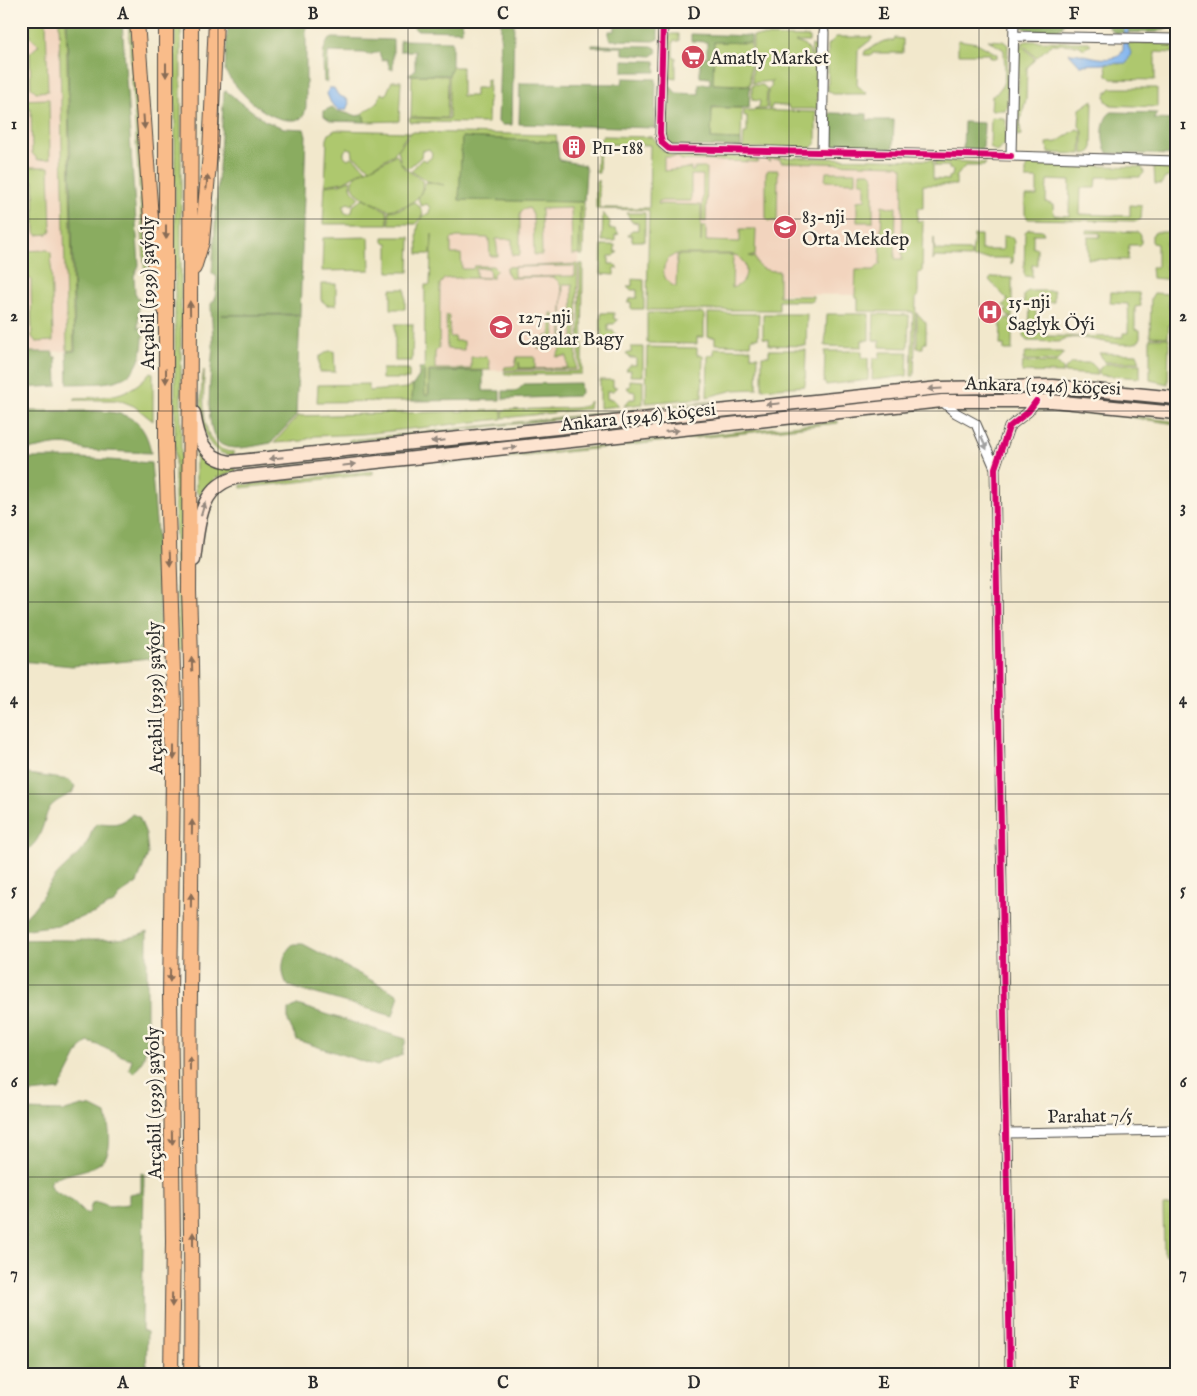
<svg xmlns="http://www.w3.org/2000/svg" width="1197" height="1396" viewBox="0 0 1197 1396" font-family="'IM FELL English',serif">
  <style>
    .built { fill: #f2d4be }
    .green { fill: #aec86e; stroke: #6c7a4c; fill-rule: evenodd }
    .forest { fill: #8aac61; stroke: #5a6c46 }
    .water { fill: #82b5ef; stroke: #56708d }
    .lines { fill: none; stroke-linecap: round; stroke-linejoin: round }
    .minor-casing { stroke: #494743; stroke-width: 11 }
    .secondary-casing { stroke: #494743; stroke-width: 15 }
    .primary-casing { stroke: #494743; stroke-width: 16 }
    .minor { stroke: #fff; stroke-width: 9 }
    .secondary { stroke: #fde4d0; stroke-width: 12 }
    .primary { stroke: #f9bc8a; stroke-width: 14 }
    .cycleway-casing { stroke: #fcf5e5; stroke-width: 9 }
    .cycleway { stroke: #d6006c; stroke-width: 6 }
    .oneway { fill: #886c56 }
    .oneway2 { fill: #94887e }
    .oneway3 { fill: #a0a0a0 }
    .grid { fill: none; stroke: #2b2b2b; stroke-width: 1; stroke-opacity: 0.55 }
    .labels { text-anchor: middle; stroke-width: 5; stroke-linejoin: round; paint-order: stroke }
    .poi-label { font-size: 19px; fill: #2b2b2b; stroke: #fcf5e5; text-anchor: start }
    .street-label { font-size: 19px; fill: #2b2b2b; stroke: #fcf5e5 }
    .neatline { fill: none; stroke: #2b2b2b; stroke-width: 2 }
    .grid-label { font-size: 16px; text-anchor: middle; font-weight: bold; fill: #2b2b2b }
  </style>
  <rect width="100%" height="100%" fill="#fcf5e5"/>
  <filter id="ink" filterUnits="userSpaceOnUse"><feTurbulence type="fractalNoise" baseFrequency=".02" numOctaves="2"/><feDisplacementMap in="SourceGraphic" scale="10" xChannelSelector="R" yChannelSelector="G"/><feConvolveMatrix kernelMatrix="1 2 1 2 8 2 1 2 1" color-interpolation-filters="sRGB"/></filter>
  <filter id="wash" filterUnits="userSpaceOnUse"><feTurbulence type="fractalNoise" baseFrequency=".0096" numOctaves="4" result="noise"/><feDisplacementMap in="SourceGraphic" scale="20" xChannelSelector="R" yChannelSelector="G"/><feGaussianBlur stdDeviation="1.12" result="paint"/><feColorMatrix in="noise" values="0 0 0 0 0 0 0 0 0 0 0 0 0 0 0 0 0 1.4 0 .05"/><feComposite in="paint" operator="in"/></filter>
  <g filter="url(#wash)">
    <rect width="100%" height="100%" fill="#f2e8cc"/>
    <path class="built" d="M21 21H67L74 351 21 352Z
      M656 155 917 160 914 297 858 299 855 295 781 294 774 302 653 306Z
      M452 200 580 203 577 370 425 371V285L430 284 432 226Z"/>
    <path class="green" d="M30 21H46L48 91 36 92 31 87 30 53 39 45 30 37Z
      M59 21H66L74 350 67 351Z
      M128 21H131L148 276H145Z
      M175 21H181V507L184 649H178L175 507Z
      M671 34H679V41H673V57H676V78L666 76 667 39Z
      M753 36 809 37V42H795L804 45 809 50 811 59 812 45 818 48 817 109H789L788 106 772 105 771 109H768V90L772 86 770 84 773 81 752 83Z
      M836 37H872V39L858 50 857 85 867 94H833L828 91V45Z
      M895 38 903 39V53H872V55H864L865 51 884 41H893Z
      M958 40 977 43 997 54V58H990V54H958Z
      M988 40 1003 41 1008 45 1007 106 1005 110H991L992 96C1010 85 1004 69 1004 50Z
      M1026 41 1089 42 1091 44 1084 49 1078 45 1052 44 1036 58 1022 43Z
      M714 42 751 43 750 85 713 84Z
      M1128 43H1173V53L1155 52V80L1111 79 1107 75 1106 63 1121 64Z
      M1021 44 1035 59 1027 68 1026 99 1020 122 1021 135 1017 136 1019 53Z
      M452 67H462V96H475V88H486V80L489 79 488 123 410 122 409 118 449 119V75Z
      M412 75 448 76 447 118 411 117Z
      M392 81H401L399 121 365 122 363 113 378 102 381 93 386 95Z
      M752 85H763L767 90 766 109H754L759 107 760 101 752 100Z
      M1111 88H1157V107L1111 105 1106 101 1105 95Z
      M49 99 50 159 38 160 32 153 31 109H21V100Z
      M1093 100 1092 150 1089 153 1083 154V131L1079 126 1080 109Z
      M712 108H742L741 140 711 139Z
      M744 110 816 112V143L811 148H743L744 133H747V116H744Z
      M991 117 1003 118 1006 121 1005 145 996 152 990 147Z
      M1077 129 1082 131 1081 154 1048 153 1047 143 1057 142Z
      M335 130 409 132 394 154 370 168 353 156 352 149 347 148 344 152V156L348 159 352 157 366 169 343 182 325 185 327 139 329 134Z
      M411 132 556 135 557 142 462 137 459 200 584 202 583 255H580V205L579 254H572L571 208 541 209 542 255H534L533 214 529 208 522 210 520 215V255H512V239H496L498 256H490L489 238 457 237 451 239V254H461L462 269H473L474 266H493L497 270 493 274V278H490L489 268H476V277L489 278H449L444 279 440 284 439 348 435 352V369H471V357H487L489 360 490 370 429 371 428 396 424 395 425 285H430L432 234 431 254H418C418 239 413 220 429 213L430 208 427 204 421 206 418 199 426 182 444 185 427 181 411 171 422 159 426 161 431 158 432 153 429 149 422 151 421 157 407 169 401 163 398 150Z
      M603 136 653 137 661 149 672 155 758 157V162L682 160 677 157H664V171L691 168V171H694V168H707L706 222 702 221 703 175H691V201H659L658 204 701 205V242L702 226H706V241L740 242V229H756L755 256H749L755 258C758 270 768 271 779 271V296H813V301H779V310H647L649 210 596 209V181H599V208H649L650 145 600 144 599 173H596L598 143ZM676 254H729L738 256 744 263C749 274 744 284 732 288L733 255H677L676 287C659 280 660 261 676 254Z
      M396 154 404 168 422 180C426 200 404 208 388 210 374 201 353 199 352 180 360 170 383 164 396 154Z
      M766 157 933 160V179L949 180V177L952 176 953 170 949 169V166H935V160L986 163 984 166H965L956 177V185H923V208H918L917 221H923L922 272 918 273V297H916L914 376H911L913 312 858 311V299L855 295 856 270H874L880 264 882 205 893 208 896 206 895 259H902L903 168 899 165 781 162 780 159H770L769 162Z
      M1029 164 1142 167 1144 173 1140 177H1097L1096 188H1081L1080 214 1130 216V205L1142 206 1141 219 1137 221 1028 219 1025 214V196H1037V179H1026V168ZM1047 180 1070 181 1069 216 1054 215 1053 205 1046 202Z
      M1154 166H1176V175L1165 178 1161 184H1155Z
      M21 167H49L51 231 48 234 37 235 35 232 34 181H21Z
      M768 170H778L777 221H768L766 218V173Z
      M826 172H856V182L825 181Z
      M860 172H870L873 175V222H857V201L865 200V182H860Z
      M350 180 352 190 359 197 352 205 348 203 344 205V212L348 214 352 212 353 206 363 198 387 211 388 224H323L325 186 340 184Z
      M414 202 420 207 423 214 416 224H389V211L401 209Z
      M603 213 610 222 609 229H615L619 234 615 235V241H602Z
      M626 213H645V241H632V235H628L632 230H638V223L632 222Z
      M1029 229 1042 230 1044 234H1033V248H1037V265H1032V277L1025 276 1024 273 1025 232Z
      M1087 230 1138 232 1141 235V243L1139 245H1129L1128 260 1088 259V237H1100V233H1087Z
      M1156 232H1176V235H1170V242H1166V269L1173 270 1176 280 1152 278 1151 267H1157V244L1152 243V235Z
      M974 235H981V250H1003V236L1012 237 1014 242 1013 262 1011 264V258H972Z
      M369 237 370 270 322 271 323 238Z
      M383 237H410L409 272H388V243L383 242Z
      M934 237 935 250 971 251V258L935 257 933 261Z
      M602 245H615V252H618L614 256H609V264H614L618 268H614V275L601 274Z
      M48 250 51 253 53 341 36 342 32 337 31 279 21 278V251Z
      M578 264 576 369 504 370 505 367 515 366 517 357H535V368H520L519 362V369L567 368V356L556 357 562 346V317L564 347H573V318L569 317V314H573L572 284H563L562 314C562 302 566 282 552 277L511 278 506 271 507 267ZM514 267 575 266V276L514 277Z
      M580 264H583L582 374 506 375 504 372 579 371Z
      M992 277 1012 278V319L1005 312 1007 309 1003 305 1008 300 989 280Z
      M632 279 644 280V309H631V302H627L631 298H637V290H631L627 286H632Z
      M321 284H336V305H327L321 300Z
      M391 289H405V309H391Z
      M1028 291H1054V302L1036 303C1036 312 1036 322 1036 331H1040L1041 336 1123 337V333H1128C1128 323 1129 314 1128 304L1110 303 1111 292 1139 293 1141 306 1135 307V329L1140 330V340C1124 354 1077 328 1059 342L1027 341 1023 337 1024 328H1029L1030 305H1024V295Z
      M1154 293 1169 294V308H1173V324L1169 325 1168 337 1150 336 1151 298Z
      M551 313H554L555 347 538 349 537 340H546V336L551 335Z
      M601 313H614V319L618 320 614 324H608V331H613L617 336H614L613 342H601Z
      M647 313H704V337H697V344L647 343Z
      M708 313 759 314 758 338H752L751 345 715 344V337H708Z
      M917 313 926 323V343L923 344V348H917Z
      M763 314H807L806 346 769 345V339L763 338Z
      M827 314H869V340H862V347L825 346Z
      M874 314 909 315 908 348 880 347V341L873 340Z
      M446 315H449L450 337H455V341H464V350L447 349Z
      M1008 317 1012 322V350H1004V345H1000L1001 324Z
      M395 324H413L412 361H395Z
      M1150 338H1169L1168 384 1150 380Z
      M631 347H643V376H630L631 370H626L630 365H636V358H630L626 353H631Z
      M647 347 697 348V355H703L702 398 646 403Z
      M714 348 751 349V356H758L757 389 734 390 707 397 708 355H714Z
      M769 350H806L805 386 762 389V356H769Z
      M329 351H334L335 372H319V357Z
      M825 351H862V358H868V380L826 385 824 382Z
      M880 352H908L907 376 872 380 873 358H880Z
      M1026 352H1063V355L1057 361 1023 360Z
      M1099 353 1137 354 1140 362H1105Z
      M1023 362 1057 363 1063 369V373L1022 372Z
      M1071 363H1091L1097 369V375L1065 373V369Z
      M1105 364H1140V378L1099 375V369Z
      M382 369H409V379H382Z
      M204 370C205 395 196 452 234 452V455C195 457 199 395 204 370Z
      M150 372 153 373V421L134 406 119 400H75V398C105 397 130 398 150 372Z
      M600 380H613V387H617L613 391H607V399H613L619 406 600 408Z
      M630 380 643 381V404L624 406 630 399H635V392L630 391 626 387H630Z
      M369 384V391L407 388 413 385 412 401 317 402 318 385Z
      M590 401 589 409 503 418V410L575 408 585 406Z
      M715 401V402L349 442V440Z
      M1035 409 1092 411 1171 421 1176 424 1114 415 1035 410Z
      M502 410V419L363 434 315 436 302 441 274 443 298 416Z
      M838 421V423L443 465V463Z
      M198 452 217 466 236 468V471L216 478 199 495 196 491V453Z
      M373 471V474L241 488V485Z
      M1176 1205V1255H1164L1163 1206Z"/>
    <path class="forest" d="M67 21H122L139 265 134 276 135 293 139 300 138 328H143C145 387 114 383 68 384L67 351H75Z
      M228 21H306V107L304 115 300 119C271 127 239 93 225 71Z
      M413 21H462V31L416 30 414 28Z
      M501 21H514L512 125H501L498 122Z
      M615 21H658V39L653 41 611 40 609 38V31H615Z
      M672 21H781L775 25 678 24Z
      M794 21H887L868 27 799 25Z
      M1020 21H1065L1061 29C1051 34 1030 33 1021 26Z
      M1106 21H1124L1128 24 1176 21V24L1157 32 1115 33 1109 28Z
      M691 34 751 36V43L714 42 713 84 750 86 749 108 712 107 711 139 741 140V147L671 146 666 141V88L671 87 676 93 699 94V84H710V78L700 77V57H707V42L691 41Z
      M333 38 393 40V69H390L387 59 382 61 379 52 368 55 364 53 328 52 327 82H324C324 70 319 42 333 38Z
      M400 40 452 41V67L449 75H409L415 70V51H400Z
      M592 45 652 46 656 48 657 52 652 56 623 54V47H592Z
      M623 60 655 61 656 72H623Z
      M623 78 656 79 655 128 519 124 520 83 622 84Z
      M226 91 265 121 284 128 304 129 306 135 300 314 222 315H300L296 416 271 443C258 445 235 452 222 445 200 433 213 364 213 342 213 330 211 317 211 304L215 299 217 277 212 273 224 92Z
      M332 107 337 111 358 116 363 113 365 122 331 121 324 116V111Z
      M1112 112 1157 113 1154 119 1176 120V155L1108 153C1100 145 1101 116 1112 112Z
      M831 113 867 114V120H894L893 147 890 149 832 147 827 141V116Z
      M964 122 984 123 983 147 981 151 963 149Z
      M462 137 557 142 559 160 584 165 586 170 584 202 459 200Z
      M21 352H53V357H56L57 386 21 388Z
      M419 368H424L425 395H428L429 393V372L483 371V391H500V400L412 401 413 385 419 376Z
      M580 383 581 393 578 396 503 399V391H517L524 384Z
      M21 411C40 411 58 411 76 411 113 411 144 409 151 453L84 450C60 437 44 450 21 450Z
      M21 458H80L151 463 157 533 162 658 72 666 21 661Z
      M21 773 69 780 75 786 72 793C41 808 51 809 39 836 35 845 27 850 21 857Z
      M132 814 139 817 146 834 148 854 137 883 122 893 115 902 95 913 58 925 21 930V921C40 905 42 892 57 875 66 865 79 856 86 844 90 839 91 831 94 826 101 818 116 832 132 814Z
      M147 932V1045L143 1060 134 1073 129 1069 132 1059C117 1056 103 1045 88 1042L80 1049 59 1090 21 1094V940C52 938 125 945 147 932Z
      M293 944H303L399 995 393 1016 288 986C280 974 281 954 293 944Z
      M297 1005 406 1039 402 1055 377 1066 297 1040 288 1021V1010Z
      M82 1106 92 1107 106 1114C119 1172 95 1165 52 1179L49 1184 53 1190 74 1202 86 1214 89 1213 92 1203 97 1202 110 1206 129 1204V1194L141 1192V1173L144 1174 142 1330 147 1332 146 1375H21V1110L65 1111Z"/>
    <path class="water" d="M1124 21 1128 24V45L1131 53 1127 63 1080 65 1069 53C1087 53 1101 63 1119 56L1123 49Z
      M329 88H334L338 95 347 99 349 103 346 110H339L331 103 327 94Z"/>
  </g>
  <g filter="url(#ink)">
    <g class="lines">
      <g class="minor-casing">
        <path id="minor" d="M663 21 660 133 662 143 669 149 1011 156
          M1014 21 1011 156 1176 161
          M1014 36 1176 39
          M822 152 824 32
          M942 401 956 413 976 424 995 468
          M1005 1133 1176 1130
          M1010 1375 995 468 1009 427 1028 412 1036 401"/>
      </g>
      <g class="secondary-casing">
        <path id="secondary" d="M194 413C198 437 203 458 230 462L939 388 1053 386 1176 398
          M194 559C199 526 198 485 239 477L942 401H1052L1176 413"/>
      </g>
      <g class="primary-casing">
        <path id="primary" d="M137 21 156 289 162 306
          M166 21V446L174 704 170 994 173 1241 171 1375
          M191 21 189 591C194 725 191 859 190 993 188 1120 193 1247 191 1375
          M194 268 202 242 210 153 216 21"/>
      </g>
      <use href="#minor" class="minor"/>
      <use href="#secondary" class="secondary"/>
      <use href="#primary" class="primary"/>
      <g class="cycleway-casing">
        <path id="cycleway" d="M663 21 660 133 662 143 669 149 1011 156
          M1010 1375 995 468 1009 427 1028 412 1036 401"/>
      </g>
      <use href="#cycleway" class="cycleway"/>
    </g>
    <defs><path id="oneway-solid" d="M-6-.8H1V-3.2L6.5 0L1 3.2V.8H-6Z" transform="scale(1.25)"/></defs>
    <g class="oneway">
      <use href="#oneway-solid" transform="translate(166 70) rotate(90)"/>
      <use href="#oneway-solid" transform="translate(144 122) rotate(86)"/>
      <use href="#oneway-solid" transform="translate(207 182) rotate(-85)"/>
      <use href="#oneway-solid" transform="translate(166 232) rotate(90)"/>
      <use href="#oneway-solid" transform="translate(190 308) rotate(-91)"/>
      <use href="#oneway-solid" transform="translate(166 376) rotate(90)"/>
      <use href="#oneway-solid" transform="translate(170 559) rotate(88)"/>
      <use href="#oneway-solid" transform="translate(192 664) rotate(-92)"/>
      <use href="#oneway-solid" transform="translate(174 753) rotate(90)"/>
      <use href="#oneway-solid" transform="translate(192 827) rotate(-89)"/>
      <use href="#oneway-solid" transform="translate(191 900) rotate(-89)"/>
      <use href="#oneway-solid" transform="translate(170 975) rotate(91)"/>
      <use href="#oneway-solid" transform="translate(190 1063) rotate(-90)"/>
      <use href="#oneway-solid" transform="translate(172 1138) rotate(89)"/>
      <use href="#oneway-solid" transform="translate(193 1239) rotate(-90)"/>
      <use href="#oneway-solid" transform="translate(172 1300) rotate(91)"/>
    </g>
    <g class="oneway2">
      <use href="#oneway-solid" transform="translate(935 389) rotate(176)"/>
      <use href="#oneway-solid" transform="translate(773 404) rotate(174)"/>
      <use href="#oneway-solid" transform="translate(672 431) rotate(-6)"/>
      <use href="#oneway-solid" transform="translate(438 441) rotate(174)"/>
      <use href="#oneway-solid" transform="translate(510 448) rotate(-6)"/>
      <use href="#oneway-solid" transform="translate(276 458) rotate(174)"/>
      <use href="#oneway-solid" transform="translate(349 465) rotate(-6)"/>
      <use href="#oneway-solid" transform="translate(203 509) rotate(-73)"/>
    </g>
    <use class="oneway3" href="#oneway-solid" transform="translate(984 443) rotate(66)"/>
  </g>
  <path class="grid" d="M218 21V1375M408 21V1375M598 21V1375M789 21V1375M979 21V1375M21 219H1176M21 411H1176M21 602H1176M21 794H1176M21 985H1176M21 1177H1176"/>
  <defs>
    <g id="supermarket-disc" transform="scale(1.25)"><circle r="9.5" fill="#d1495b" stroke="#fcf5e5"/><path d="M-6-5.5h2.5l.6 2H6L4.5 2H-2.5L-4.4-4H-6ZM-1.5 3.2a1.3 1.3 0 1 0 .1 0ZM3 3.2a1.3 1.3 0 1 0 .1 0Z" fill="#fff"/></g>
    <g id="building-disc" transform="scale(1.25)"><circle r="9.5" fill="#d1495b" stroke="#fcf5e5"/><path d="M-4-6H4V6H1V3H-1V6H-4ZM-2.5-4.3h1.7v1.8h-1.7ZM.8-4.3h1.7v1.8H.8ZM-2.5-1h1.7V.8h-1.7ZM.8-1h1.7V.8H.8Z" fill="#fff"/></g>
    <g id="school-disc" transform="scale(1.25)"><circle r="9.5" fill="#d1495b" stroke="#fcf5e5"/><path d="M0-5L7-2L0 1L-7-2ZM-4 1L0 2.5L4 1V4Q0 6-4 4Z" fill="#fff"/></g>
    <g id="hospital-disc" transform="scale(1.25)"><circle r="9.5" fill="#d1495b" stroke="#fcf5e5"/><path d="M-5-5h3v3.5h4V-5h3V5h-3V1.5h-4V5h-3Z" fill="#fff"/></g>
  </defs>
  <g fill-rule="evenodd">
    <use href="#supermarket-disc" x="693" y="57"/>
    <use href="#building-disc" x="574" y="147"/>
    <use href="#school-disc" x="785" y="227"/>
    <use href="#hospital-disc" x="990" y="312"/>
    <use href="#school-disc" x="501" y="327"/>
  </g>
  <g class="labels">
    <g class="poi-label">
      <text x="710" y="64">Amatly Market</text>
      <text x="592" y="154">Рп-188</text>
      <text x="802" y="223">83-nji<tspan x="802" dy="22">Orta Mekdep</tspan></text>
      <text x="1008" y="308">15-nji<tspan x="1008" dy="22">Saglyk Öýi</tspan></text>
      <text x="518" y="323">127-nji<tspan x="518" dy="22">Cagalar Bagy</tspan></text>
    </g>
    <g class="street-label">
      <text transform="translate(147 293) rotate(-90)" y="7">Arçabil (1939) şaýoly</text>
      <text transform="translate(1043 385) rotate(2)" y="7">Ankara (1946) köçesi</text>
      <text transform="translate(638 416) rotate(-6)" y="7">Ankara (1946) köçesi</text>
      <text transform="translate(154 698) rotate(-91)" y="7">Arçabil (1939) şaýoly</text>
      <text transform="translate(153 1103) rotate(-91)" y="7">Arçabil (1939) şaýoly</text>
      <text transform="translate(1090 1115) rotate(-1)" y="7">Parahat 7/5</text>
    </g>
  </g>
  <rect width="1197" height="1396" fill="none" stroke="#fcf5e5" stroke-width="55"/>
  <rect x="28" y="28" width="1142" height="1340" class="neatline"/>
  <g class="grid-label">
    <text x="123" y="19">A</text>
    <text x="313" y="19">B</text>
    <text x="503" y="19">C</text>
    <text x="694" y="19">D</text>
    <text x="884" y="19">E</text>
    <text x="1074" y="19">F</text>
    <text x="14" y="129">1</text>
    <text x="1183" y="129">1</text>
    <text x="14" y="321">2</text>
    <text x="1183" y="321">2</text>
    <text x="14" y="512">3</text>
    <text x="1183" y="512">3</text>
    <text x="14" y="704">4</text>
    <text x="1183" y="704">4</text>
    <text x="14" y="895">5</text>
    <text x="1183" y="895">5</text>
    <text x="14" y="1087">6</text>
    <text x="1183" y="1087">6</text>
    <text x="14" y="1278">7</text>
    <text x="1183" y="1278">7</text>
    <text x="123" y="1388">A</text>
    <text x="313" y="1388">B</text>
    <text x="503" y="1388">C</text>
    <text x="694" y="1388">D</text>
    <text x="884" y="1388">E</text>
    <text x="1074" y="1388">F</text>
  </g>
</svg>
